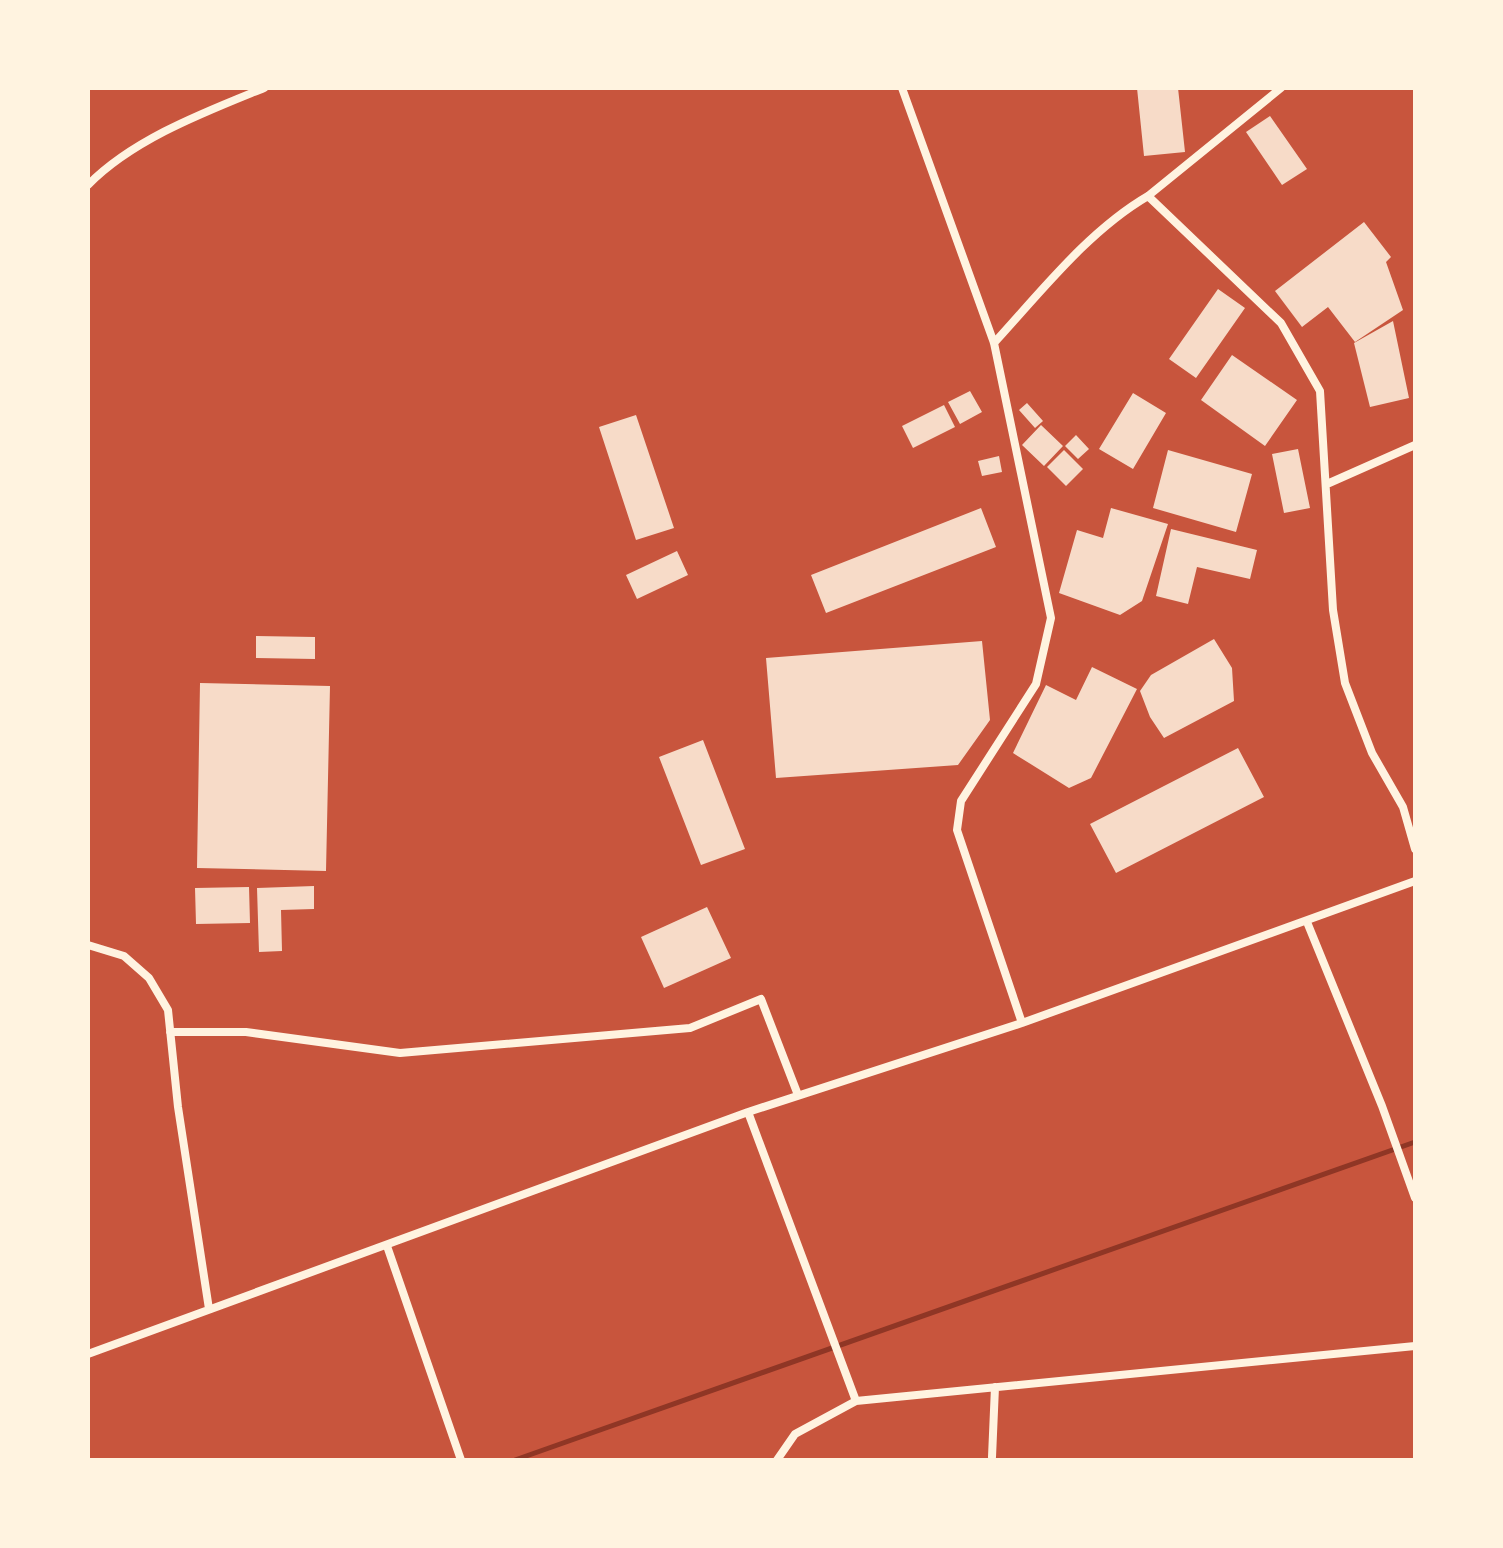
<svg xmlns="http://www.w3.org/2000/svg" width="1503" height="1548" viewBox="0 0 1503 1548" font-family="'Golos Text',sans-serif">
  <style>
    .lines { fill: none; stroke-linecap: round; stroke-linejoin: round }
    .stream { stroke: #8f3625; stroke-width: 5 }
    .building { fill: #f7dbc8 }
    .minor { stroke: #fff3e0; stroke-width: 8 }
  </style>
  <rect width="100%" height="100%" fill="#c8553d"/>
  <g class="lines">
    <path class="stream" d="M515 1460 1415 1142"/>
  </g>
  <path class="building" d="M1137 88H1178L1185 152 1144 156Z
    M1270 116 1307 169 1282 185 1246 132Z
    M1364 222 1391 257 1386 262 1403 310 1355 342 1328 307 1302 327 1275 291Z
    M1218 289 1245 308 1196 378 1169 359Z
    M1393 321 1409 398 1370 407 1354 343Z
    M1232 355 1297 400 1265 446 1201 400Z
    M970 391 982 412 960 424 948 402Z
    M1133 393 1166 413 1133 469 1099 449Z
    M1027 403 1043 421 1035 428 1019 410Z
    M944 405 955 427 913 448 902 426Z
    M636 415 674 528 636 540 599 427Z
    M1041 425 1063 446 1044 466 1022 445Z
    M1076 435 1089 449 1078 459 1065 446Z
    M1298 449 1310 508 1284 513 1272 454Z
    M1064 450 1083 469 1066 486 1047 467Z
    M1168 450 1252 474 1236 532 1153 508Z
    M999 456 1002 472 982 476 978 461Z
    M981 508 996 547 826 613 811 575Z
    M1111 508 1168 524 1142 601 1120 615 1059 593 1077 530 1103 538Z
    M1171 529 1257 550 1250 579 1197 567 1188 604 1156 596Z
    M677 551 688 575 637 599 626 575Z
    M256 636 315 637V659L256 658Z
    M1214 639 1232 668 1234 701 1164 738 1150 717 1140 691 1151 675Z
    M982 641 990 720 958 765 776 778 766 658Z
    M1092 667 1137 689 1091 778 1069 788 1013 753 1046 685 1076 700Z
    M200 683 330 686 326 871 197 868Z
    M703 740 745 849 701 865 659 757Z
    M1238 748 1264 797 1116 873 1090 824Z
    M314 886V909L281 910 282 951 259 952 257 888Z
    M249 887 250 923 196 924 195 888Z
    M707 907 731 958 664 988 641 937Z"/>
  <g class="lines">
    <path class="minor" d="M902 88 994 343 1051 618 1036 684 961 801 957 830 1022 1023
      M88 185C133 139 205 112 264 88
      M1148 196 1281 323 1320 391 1333 610 1345 683 1372 753 1403 807 1415 849
      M994 343C1040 293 1088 231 1148 196L1281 88
      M1327 484 1415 445
      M1307 922 1382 1106 1415 1198
      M88 945 124 956 149 978 168 1010 178 1107 209 1309
      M170 1032H246L400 1053 690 1028 761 999 798 1095
      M748 1112 856 1401
      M387 1246 461 1460
      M88 1354 748 1112 1022 1023 1415 881
      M992 1457 995 1387
      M777 1460 795 1434 856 1401 1415 1346"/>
  </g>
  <rect width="1503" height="1548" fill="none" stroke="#fff3e0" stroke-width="180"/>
</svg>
